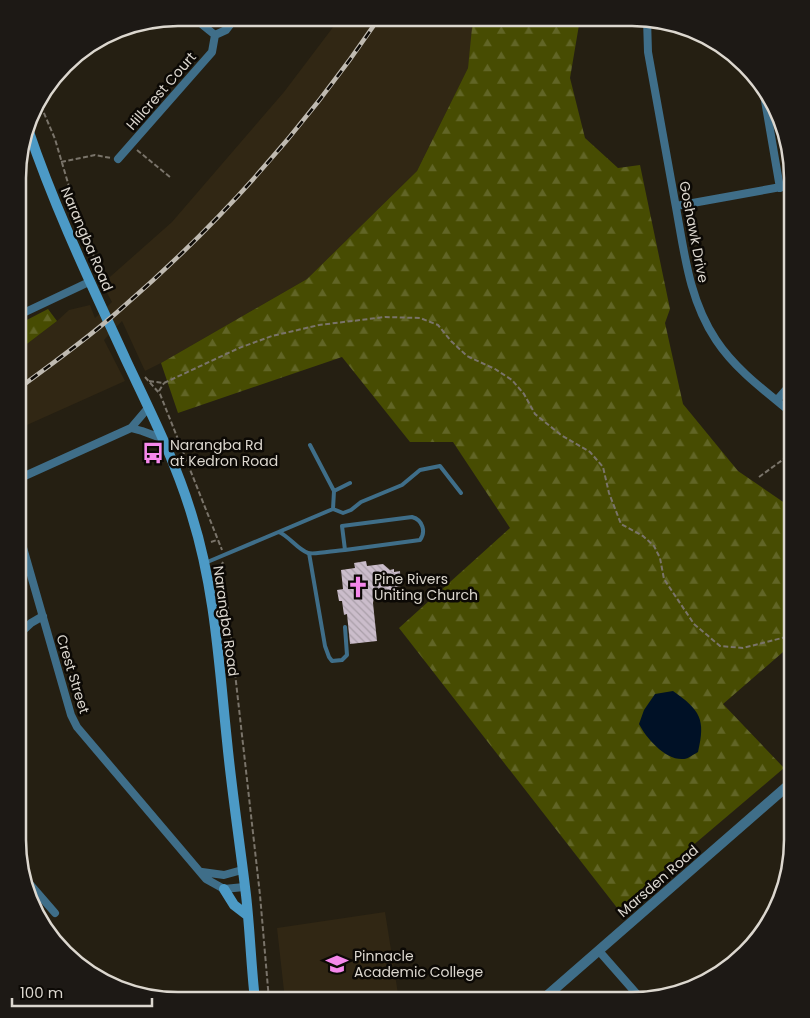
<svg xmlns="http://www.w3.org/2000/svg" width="810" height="1018" viewBox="0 0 810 1018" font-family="Poppins,sans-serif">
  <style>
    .built { fill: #312714 }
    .forest { fill: url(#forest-firs) }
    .water { fill: #001126 }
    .building { fill: url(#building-back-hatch) }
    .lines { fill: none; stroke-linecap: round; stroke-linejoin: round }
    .path { stroke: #7a746a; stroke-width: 2; stroke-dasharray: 5 2.5; stroke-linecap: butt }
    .service { stroke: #3f6e89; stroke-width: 4 }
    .minor { stroke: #3f6e89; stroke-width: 8 }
    .tertiary { stroke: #3f6e89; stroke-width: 10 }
    .secondary { stroke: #4c9ac6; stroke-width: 10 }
    .rail-casing { stroke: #bfbab1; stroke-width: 4.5 }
    .rail { stroke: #0c0905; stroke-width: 2.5; stroke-dasharray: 8; stroke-linecap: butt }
    .labels { text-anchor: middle; stroke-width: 5; stroke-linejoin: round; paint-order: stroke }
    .street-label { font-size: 14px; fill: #dcd7cf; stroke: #0c0905 }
    .poi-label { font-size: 14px; fill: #dcd7cf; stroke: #0c0905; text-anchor: start }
    .rim { fill: none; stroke: #dcd7cf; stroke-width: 2.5 }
  </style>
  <defs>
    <pattern id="forest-firs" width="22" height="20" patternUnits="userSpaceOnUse" patternTransform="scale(1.25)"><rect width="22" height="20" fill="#474c02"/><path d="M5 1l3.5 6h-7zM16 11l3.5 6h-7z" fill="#616526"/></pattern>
    <pattern id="building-back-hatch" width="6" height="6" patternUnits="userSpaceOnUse" patternTransform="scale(1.25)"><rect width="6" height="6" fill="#cbbdcb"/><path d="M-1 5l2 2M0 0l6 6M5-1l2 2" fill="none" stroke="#a99ea8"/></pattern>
  </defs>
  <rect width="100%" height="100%" fill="#251f12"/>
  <path class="built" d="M340 18H475L468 68 417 171 307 279 161 363 145 371 122 321 104 340 125 381 18 429 19 350 57 321 69 310 90 305 95 318 112 302 102 284 172 222 284 92Z
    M385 912 399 1000H285L277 928Z"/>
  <path class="forest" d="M473 18 580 19 570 78 585 138 618 168 640 165 670 309 665 323 683 404 738 471 792 508V647L790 646 723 704 784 768 618 909 399 628 510 528 453 442H410L342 357 178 413 161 363 307 279 417 171 468 68Z
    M48 309 57 321 19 350V324Z"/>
  <path class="water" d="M673 691C700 710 706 719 698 752 694 754 688 759 684 759 666 761 646 738 639 724L644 710 655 694Z"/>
  <path class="building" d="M366 561 367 566 383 564 390 570 394 569V572L400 571 401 586 395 587 396 594 374 597 373 603 377 641 350 644 347 614 344 615 342 601H339L337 590 343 589 341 570 355 568 354 563Z"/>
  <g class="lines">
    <path class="path" d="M38 99 55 139 78 217 89 235 98 276
      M137 150 170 177
      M61 162 95 155 111 158
      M145 377 160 394 222 550
      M149 381 164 383 239 348 272 336 319 325 385 317 420 318 438 325 451 341 467 356 495 369 512 380 524 394 535 414 561 435 590 452 603 467 609 493 621 524 643 536 654 546 660 558 664 579 694 624 720 646 743 648 786 637 792 638
      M159 391 164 383
      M759 477 792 453
      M211 542 217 540
      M223 562 220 569 227 602 260 895 269 1000"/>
    <path class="service" d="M310 445 334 491
      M333 509 334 491 350 483
      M279 532C290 537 297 549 308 553 316 555 336 550 345 550L342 526 412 517C423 520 426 532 420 540L345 550
      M309 553 325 646 329 657 332 661 342 660 347 655 345 627
      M205 563 333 509 343 513 351 510 361 502 402 485 420 470 440 466 461 493"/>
    <path class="minor" d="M194 18 215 35
      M647 19 648 52C657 102 666 152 675 202 684 249 688 298 716 340 735 369 765 391 792 413
      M215 35 226 30 235 18
      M763 89 780 188
      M118 159 212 52 215 35
      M676 206 792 185
      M19 315 89 282
      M777 400 792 383
      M131 428 142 431 161 438
      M18 479 131 428 148 408
      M18 530 71 715 77 727 206 879 224 889 244 887
      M18 635 31 623 43 616
      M202 872 224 875 242 870
      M29 883 55 913
      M599 951 642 1000"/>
    <path class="tertiary" d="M542 1000 792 782"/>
    <path class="secondary" d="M28 129C55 209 91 284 126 360 150 411 176 462 192 516 215 589 219 665 227 741 232 793 240 844 246 895 250 930 251 965 255 1000
      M224 889 234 905 247 915"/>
    <g class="rail-casing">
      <path id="rail" d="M18 389C54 362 90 337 123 307 221 222 306 126 379 18"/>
    </g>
    <use href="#rail" class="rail"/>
  </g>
  <defs>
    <g id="bus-bare" transform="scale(1.725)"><path d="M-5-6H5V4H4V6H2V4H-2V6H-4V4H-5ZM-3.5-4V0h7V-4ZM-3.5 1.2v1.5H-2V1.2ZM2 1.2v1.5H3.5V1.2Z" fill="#f688ec" stroke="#0c0905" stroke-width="2.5" paint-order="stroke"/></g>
    <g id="church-bare" transform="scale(1.725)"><path d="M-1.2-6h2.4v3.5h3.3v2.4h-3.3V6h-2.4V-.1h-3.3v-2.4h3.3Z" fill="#f688ec" stroke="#0c0905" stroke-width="2.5" paint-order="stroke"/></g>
    <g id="school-bare" transform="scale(1.725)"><path d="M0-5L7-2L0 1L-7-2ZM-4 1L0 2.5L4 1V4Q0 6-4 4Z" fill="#f688ec" stroke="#0c0905" stroke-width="2.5" paint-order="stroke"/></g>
  </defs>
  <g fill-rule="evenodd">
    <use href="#bus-bare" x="153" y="453"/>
    <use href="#church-bare" x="358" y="587"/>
    <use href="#school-bare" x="337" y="964"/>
  </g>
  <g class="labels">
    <g class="street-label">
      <text transform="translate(161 91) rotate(-49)" y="5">Hillcrest Court</text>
      <text transform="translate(694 232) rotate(79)" y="5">Goshawk Drive</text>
      <text transform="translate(87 239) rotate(67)" y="5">Narangba Road</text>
      <text transform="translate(226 621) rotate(82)" y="5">Narangba Road</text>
      <text transform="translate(73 674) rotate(73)" y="5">Crest Street</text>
      <text transform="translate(658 881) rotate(-41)" y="5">Marsden Road</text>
    </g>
    <g class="poi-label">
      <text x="170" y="450">Narangba Rd<tspan x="170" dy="16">at Kedron Road</tspan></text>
      <text x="374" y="584">Pine Rivers<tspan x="374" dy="16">Uniting Church</tspan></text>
      <text x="354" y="961">Pinnacle<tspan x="354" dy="16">Academic College</tspan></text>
    </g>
  </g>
  <path d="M0 0H810V1018H0ZM178 26H632A152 152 0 0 1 784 178V840A152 152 0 0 1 632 992H178A152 152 0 0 1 26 840V178A152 152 0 0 1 178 26Z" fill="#1d1915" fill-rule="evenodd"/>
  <path class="rim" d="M178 26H632A152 152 0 0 1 784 178V840A152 152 0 0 1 632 992H178A152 152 0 0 1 26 840V178A152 152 0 0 1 178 26Z"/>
  <path d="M12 998v8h140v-8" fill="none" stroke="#dcd7cf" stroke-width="2.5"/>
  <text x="20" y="998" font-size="15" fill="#dcd7cf" stroke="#0c0905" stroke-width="4" paint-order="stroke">100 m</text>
</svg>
